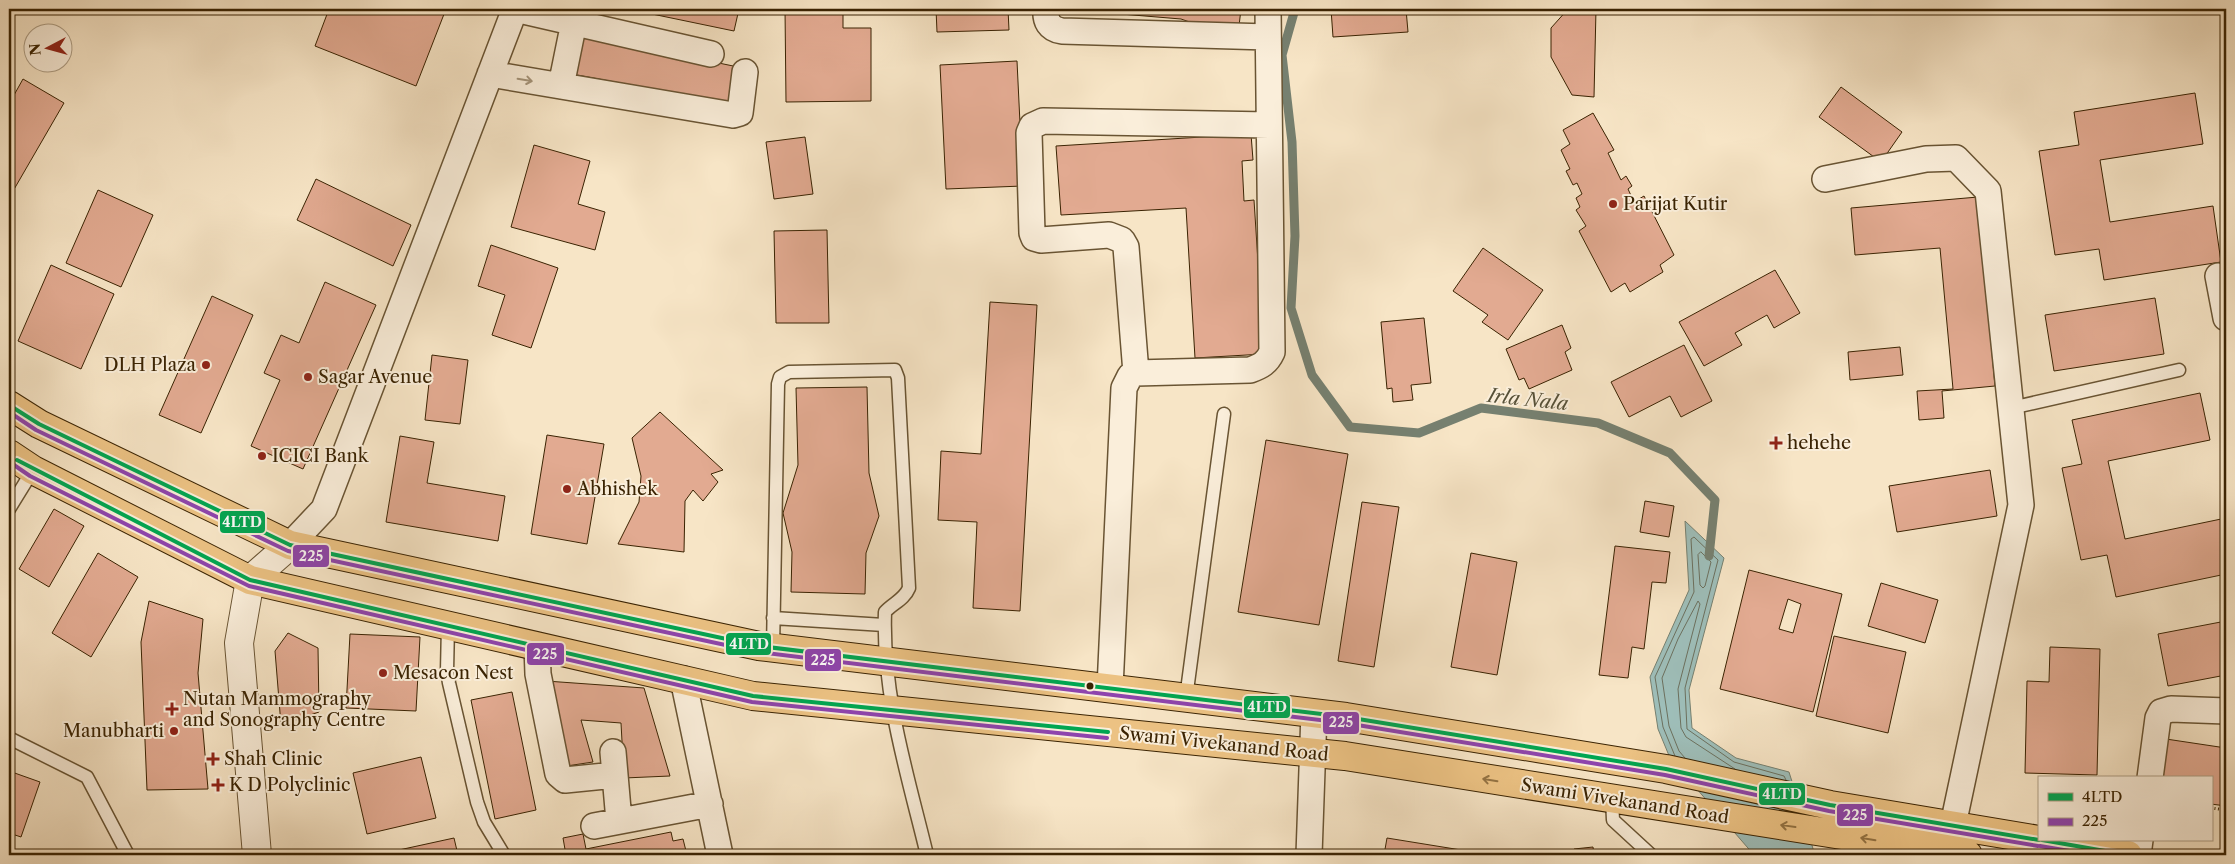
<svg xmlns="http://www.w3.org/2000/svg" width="2235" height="864" viewBox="0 0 2235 864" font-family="'Libre Caslon Text',serif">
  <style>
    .water { fill: #9ebeb9; stroke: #768070 }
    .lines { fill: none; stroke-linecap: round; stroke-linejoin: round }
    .shore { stroke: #6c705e; stroke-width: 1 }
    .stream { stroke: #768070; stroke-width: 9 }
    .building { fill: #e2aa91; stroke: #3a2302; fill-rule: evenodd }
    .service-casing { stroke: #695433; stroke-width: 15 }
    .minor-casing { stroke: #695433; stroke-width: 28 }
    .tertiary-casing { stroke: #695433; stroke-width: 30 }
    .primary-casing { stroke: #3a2302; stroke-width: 30 }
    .path { stroke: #3a2302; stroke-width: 3; stroke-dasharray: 1 2.5; stroke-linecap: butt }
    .service { stroke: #faeeda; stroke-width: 12 }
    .minor { stroke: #faeeda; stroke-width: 25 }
    .tertiary { stroke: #faeeda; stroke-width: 28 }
    .primary { stroke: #ecc283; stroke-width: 28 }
    .bus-1-casing { stroke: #faeeda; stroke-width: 8 }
    .bus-2-casing { stroke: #faeeda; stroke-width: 8 }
    .bus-1 { stroke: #00a651; stroke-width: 4 }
    .bus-2 { stroke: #8e44ad; stroke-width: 4 }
    .oneway { stroke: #a49379 }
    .oneway2 { stroke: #937242 }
    .poi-dot { fill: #8f2418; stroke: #faeeda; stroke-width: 2 }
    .bus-dot { fill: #3a2302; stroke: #faeeda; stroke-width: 2 }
    .labels { text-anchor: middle; stroke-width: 4; stroke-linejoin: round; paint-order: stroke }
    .poi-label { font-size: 18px; fill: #3a2302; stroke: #faeeda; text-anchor: start }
    .street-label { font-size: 18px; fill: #3a2302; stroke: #faeeda }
    .water-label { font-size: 19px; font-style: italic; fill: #585239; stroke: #faeeda }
    .line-badge { stroke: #faeeda; stroke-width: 2 }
    .badge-label { font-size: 14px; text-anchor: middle; font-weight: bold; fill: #fff }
  </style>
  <rect width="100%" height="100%" fill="#f7e5c6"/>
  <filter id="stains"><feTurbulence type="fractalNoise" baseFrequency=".004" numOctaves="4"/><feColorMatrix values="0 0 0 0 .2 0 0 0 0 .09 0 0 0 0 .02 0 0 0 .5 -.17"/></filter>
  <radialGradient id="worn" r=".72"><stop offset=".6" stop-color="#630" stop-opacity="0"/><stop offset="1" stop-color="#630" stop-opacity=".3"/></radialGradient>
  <path class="water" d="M1685 521 1724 558 1689 690 1692 728 1736 758 1789 772 1815 855H1754L1670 758 1658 729 1650 677 1689 590Z"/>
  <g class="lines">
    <path class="shore" d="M1701 552 1711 562 1705 586 1703 588 1700 585 1698 555Z
      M1675 756 1663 727 1655 677 1694 592 1691 539 1694 537 1718 560 1685 688 1687 729 1734 762 1784 776 1786 780
      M1685 758 1679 751 1669 726 1662 678 1678 639 1698 601 1700 604 1678 689 1681 728 1686 737 1735 769"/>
    <path class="stream" d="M1295 9 1282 55 1292 142 1295 236 1291 308 1312 375 1350 427 1419 433 1481 408 1598 423 1670 453 1715 500 1709 556"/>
  </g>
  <path class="building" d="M329 9H446L416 86 315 46Z
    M628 9H739L734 31Z
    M785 9H843V28H871V101L786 102Z
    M936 9H1008L1009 30 937 32Z
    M1061 9H1241L1239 26H1201L1181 19Z
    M1331 9H1406L1408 32 1333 37Z
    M1568 9H1596L1594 97 1572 95 1551 57V28Z
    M574 33 738 67 735 104 566 73Z
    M1017 61 1023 186 946 189 940 65Z
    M23 79 64 103 9 198V104Z
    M1841 87 1902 132 1881 162 1819 117Z
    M2195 93 2203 144 2100 160 2110 222 2213 206 2221 262 2104 280 2099 249 2055 255 2039 151 2079 145 2074 112Z
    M1593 113 1614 150 1608 153 1621 180 1626 176 1632 186 1628 189 1634 202 1644 196 1674 255 1660 265 1663 272 1630 292 1625 283 1611 292 1579 231 1586 226 1576 210 1580 207 1576 198 1582 194 1577 183 1573 185 1566 171 1570 169 1561 150 1570 144 1563 130Z
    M1251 134 1253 160 1242 161 1244 201 1254 200 1264 354 1195 358 1186 208 1061 215 1056 146Z
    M805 137 813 194 774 199 766 142Z
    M534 145 590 161 578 204 605 212 595 250 511 227Z
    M316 179 411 225 393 266 297 220Z
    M98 190 153 215 121 287 66 263Z
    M1978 197 1995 386 1942 391 1944 418 1919 420 1917 391 1953 389 1940 248 1855 255 1851 208Z
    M827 230 829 323H776L774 231Z
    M491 245 558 268 531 348 492 335 505 295 478 286Z
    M1483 248 1543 290 1508 340 1482 322 1488 315 1453 291Z
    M51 265 114 294 81 369 18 341Z
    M1775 270 1800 313 1774 328 1767 315 1735 333 1742 345 1704 366 1679 322Z
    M325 282 376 305 303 469 251 446 280 380 264 373 281 335 299 343Z
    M212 296 253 315 201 433 159 415Z
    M2155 298 2164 354 2054 371 2045 315Z
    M990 302 1037 305 1020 611 973 608 977 522 938 520 941 451 981 454Z
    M1424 318 1431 383 1411 385 1413 400 1393 402 1392 388 1387 389 1381 322Z
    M1562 325 1571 348 1565 352 1572 370 1529 389 1524 378 1519 380 1506 349Z
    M1684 345 1712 401 1681 417 1670 396 1629 417 1611 382Z
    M1900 347 1903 375 1850 380 1848 352Z
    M432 355 468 360 460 424 425 420Z
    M867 387 869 473 879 516 866 553 865 594 791 592 792 552 783 513 798 465 796 388Z
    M2200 393 2210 440 2108 461 2125 539 2226 518V574L2116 597 2107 555 2081 560 2062 468 2082 464 2072 420Z
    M660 412 723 470 711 474 718 482 703 501 693 490 685 501 684 552 618 544 639 502 641 476 632 438Z
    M547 435 604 444 587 544 531 534Z
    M400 436 434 442 427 483 505 496 498 541 386 522Z
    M1266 440 1348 454 1319 625 1238 612Z
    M1990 470 1997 516 1897 532 1889 486Z
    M1645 501 1674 506 1669 537 1640 532Z
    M1362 502 1399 507 1374 667 1338 661Z
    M54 509 84 526 49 587 19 569Z
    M1615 546 1670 552 1666 583 1652 582 1644 649 1632 647 1628 678 1599 675Z
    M98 553 138 577 91 657 52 633Z
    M1471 553 1517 562 1497 675 1451 667Z
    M1749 570 1842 594 1813 712 1720 689ZM1788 599 1801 604 1793 633 1779 629Z
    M1881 583 1938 600 1925 643 1868 626Z
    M149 601 203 619 198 673 208 789 147 790 141 642Z
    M2226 621V675L2168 686 2158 634Z
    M288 633 318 648 319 712 281 725 275 651Z
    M350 634 420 637 416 711 346 708Z
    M1834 636 1906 652 1888 733 1816 716Z
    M2050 647 2100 649 2097 775 2025 773 2027 681 2049 682Z
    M546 681 644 688 670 776 624 778 621 723 581 720 593 762 560 767Z
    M512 692 536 810 495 819 471 700Z
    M2166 739 2226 748V806L2211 804V778H2160Z
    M421 757 436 818 367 834 353 773Z
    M9 771 40 782 21 837 9 833Z
    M671 832 673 841 683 839 687 855H566L563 838 583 834 586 849Z
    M454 838 458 855H376Z
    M1387 838 1492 855H1384Z
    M1593 847 1594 855H1574V849Z"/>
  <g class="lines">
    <g class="service-casing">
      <path id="service" d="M2011 408 2179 370
        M9 509 33 470
        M773 618 884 625
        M448 625 447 671 449 683 477 802 484 822 504 855
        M773 648 778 384 780 377 789 372 895 370 898 378 909 588C904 600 893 603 885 612 882 695 908 776 927 855
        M1186 698 1224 414
        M9 738 87 777 128 855
        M1612 799 1613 820 1651 855"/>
    </g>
    <g class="minor-casing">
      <path id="minor" d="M515 9 711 54
        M1046 9C1045 21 1049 29 1062 31L1268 37
        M1268 9 1272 352C1267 363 1261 366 1250 370L1136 373 1126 247 1122 240 1109 235 1041 240 1034 238 1032 233 1029 133 1032 126 1043 121 1269 125
        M490 74 733 115 740 113 745 72
        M561 86 574 22
        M1825 179 1926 159 1956 158 1988 191 2021 505 1953 825 1954 847
        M2218 276 2226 318
        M290 545 324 509 515 9
        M537 646 538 674 558 774 565 780 615 775
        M683 679 720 855
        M1110 688 1124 388 1130 376 1136 373
        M613 752 619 821
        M2150 778 2158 718 2161 712 2171 709 2226 711
        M594 826 710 804
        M1309 855 1314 713
        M2138 855 2140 840"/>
    </g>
    <g class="tertiary-casing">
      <path id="tertiary" d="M257 855 239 643 250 580 290 545"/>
    </g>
    <g class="primary-casing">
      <path id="primary" d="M9 405 39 424 290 545 759 646 1346 717 1666 769 1830 805 2039 840
        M9 454 33 470 250 580 753 696 1345 756 1968 855
        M2041 840 2128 855"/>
    </g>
    <path class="path" d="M2211 808 2226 810"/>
    <use href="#service" class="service"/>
    <use href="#minor" class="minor"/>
    <use href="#tertiary" class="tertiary"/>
    <use href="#primary" class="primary"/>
    <g class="bus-1-casing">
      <path id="bus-1" d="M9 405 39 424 290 545 759 646 1346 717 1666 769 1830 805 2039 840
        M17 460 250 580 753 696 1108 732
        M2042 840 2128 855"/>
    </g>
    <g class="bus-2-casing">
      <path id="bus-2" d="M9 412 36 430 288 551 758 652 1345 723 1665 775 1829 811 2038 846
        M14 465 30 476 249 586 752 702 1107 738
        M2040 846 2093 855"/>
    </g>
    <use href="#bus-1" class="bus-1"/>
    <use href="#bus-2" class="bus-2"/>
  </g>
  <defs><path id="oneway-shaft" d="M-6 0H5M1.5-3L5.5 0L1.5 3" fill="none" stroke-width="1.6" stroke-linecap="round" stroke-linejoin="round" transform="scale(1.25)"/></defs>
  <use class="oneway" href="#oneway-shaft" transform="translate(525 80) rotate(9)"/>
  <g class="oneway2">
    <use href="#oneway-shaft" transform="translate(1490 780) rotate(-171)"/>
    <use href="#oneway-shaft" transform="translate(1788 826) rotate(-172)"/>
    <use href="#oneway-shaft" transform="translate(1868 839) rotate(-171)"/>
  </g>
  <g class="poi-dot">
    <circle cx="1613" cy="204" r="5"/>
    <circle cx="206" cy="365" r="5"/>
    <circle cx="308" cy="377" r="5"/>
    <path d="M1773.5 435.5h5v5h5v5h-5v5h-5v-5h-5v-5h5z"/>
    <circle cx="262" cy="456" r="5"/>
    <circle cx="567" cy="489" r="5"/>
    <circle cx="383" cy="673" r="5"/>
    <path d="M169.5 701.5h5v5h5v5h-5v5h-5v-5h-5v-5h5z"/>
    <circle cx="174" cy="731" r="5"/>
    <path d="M210.5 751.5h5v5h5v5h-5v5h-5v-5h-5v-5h5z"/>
    <path d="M215.5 777.5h5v5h5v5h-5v5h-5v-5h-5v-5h5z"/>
  </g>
  <circle class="bus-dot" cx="1090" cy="686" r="4.5"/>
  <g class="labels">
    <g class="poi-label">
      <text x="1623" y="210">Parijat Kutir</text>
      <text x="196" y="371" text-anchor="end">DLH Plaza</text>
      <text x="318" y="383">Sagar Avenue</text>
      <text x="1787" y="449">hehehe</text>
      <text x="272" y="462">ICICI Bank</text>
      <text x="577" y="495">Abhishek</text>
      <text x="393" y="679">Mesacon Nest</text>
      <text x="183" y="705">Nutan Mammography<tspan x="183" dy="21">and Sonography Centre</tspan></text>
      <text x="164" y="737" text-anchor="end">Manubharti</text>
      <text x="224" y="765">Shah Clinic</text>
      <text x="229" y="791">K D Polyclinic</text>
    </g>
    <g class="street-label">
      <text transform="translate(1224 744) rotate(6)" y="6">Swami Vivekanand Road</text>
      <text transform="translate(1625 801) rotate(9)" y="6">Swami Vivekanand Road</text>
    </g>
    <g class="water-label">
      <text transform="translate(1528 399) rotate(6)" y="7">Irla Nala</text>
    </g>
  </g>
  <g class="line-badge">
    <rect x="219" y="510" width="47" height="24" rx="5" fill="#00a651"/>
    <rect x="292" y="544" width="38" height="24" rx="5" fill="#8e44ad"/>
    <rect x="725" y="632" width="47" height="24" rx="5" fill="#00a651"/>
    <rect x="526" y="642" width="39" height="24" rx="5" fill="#8e44ad"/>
    <rect x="804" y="648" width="38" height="24" rx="5" fill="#8e44ad"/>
    <rect x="1243" y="695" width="48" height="24" rx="5" fill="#00a651"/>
    <rect x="1322" y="711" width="38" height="24" rx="5" fill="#8e44ad"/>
    <rect x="1758" y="782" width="48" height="24" rx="5" fill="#00a651"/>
    <rect x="1836" y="803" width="38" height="24" rx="5" fill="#8e44ad"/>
  </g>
  <g class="badge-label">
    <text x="242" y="527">4LTD</text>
    <text x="311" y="561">225</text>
    <text x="749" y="649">4LTD</text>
    <text x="545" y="659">225</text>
    <text x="823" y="665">225</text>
    <text x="1267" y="712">4LTD</text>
    <text x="1341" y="727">225</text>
    <text x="1782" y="799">4LTD</text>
    <text x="1855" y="820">225</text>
  </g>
  <rect width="2235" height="864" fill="none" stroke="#f7e5c6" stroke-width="30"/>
  <rect x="10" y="10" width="2215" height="844" fill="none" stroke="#3a2302" stroke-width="2.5"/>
  <rect x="15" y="15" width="2205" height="834" fill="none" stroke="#3a2302"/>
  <rect x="2038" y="776" width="175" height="65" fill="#faeeda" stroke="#ad9d84"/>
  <rect x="2048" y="793" width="25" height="8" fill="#00a651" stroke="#ad9d84"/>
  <text x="2082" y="802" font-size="15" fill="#3a2302">4LTD</text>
  <rect x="2048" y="818" width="25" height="8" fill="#8e44ad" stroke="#ad9d84"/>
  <text x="2082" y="826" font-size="15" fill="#3a2302">225</text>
  <g transform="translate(48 48) rotate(264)"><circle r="24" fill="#faeeda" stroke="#ad9d84"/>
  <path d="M0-4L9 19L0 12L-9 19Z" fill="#8f2418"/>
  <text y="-8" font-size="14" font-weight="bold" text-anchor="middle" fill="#3a2302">N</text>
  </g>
  <rect width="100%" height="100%" filter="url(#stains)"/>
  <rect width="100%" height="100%" fill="url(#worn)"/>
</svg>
